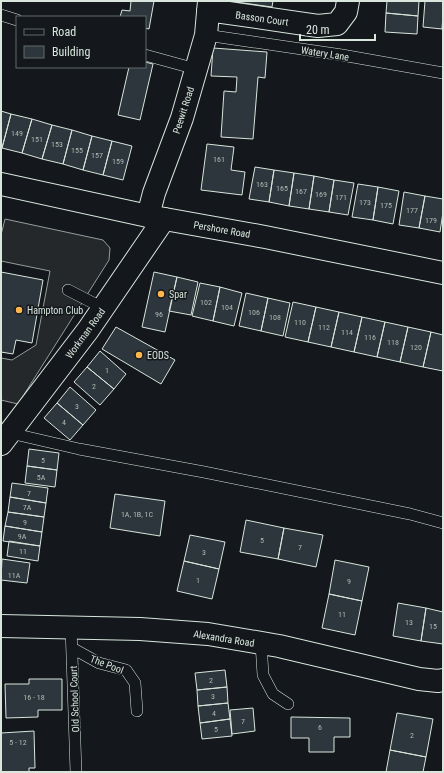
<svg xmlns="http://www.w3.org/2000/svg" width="444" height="773" viewBox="0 0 444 773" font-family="'Roboto Condensed',sans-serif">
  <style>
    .parking { fill: #24282b; stroke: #939e99 }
    .building { fill: #2c363c; stroke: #d8e6dc }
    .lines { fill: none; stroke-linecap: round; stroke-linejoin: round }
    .lane-casing { stroke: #d8e6dc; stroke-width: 12 }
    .street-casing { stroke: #d8e6dc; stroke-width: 24 }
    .secondary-casing { stroke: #d8e6dc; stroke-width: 24 }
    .lane { stroke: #14181c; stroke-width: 11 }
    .street { stroke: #14181c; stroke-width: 22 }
    .secondary { stroke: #14181c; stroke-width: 22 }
    .poi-dot { fill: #ffb74d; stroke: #14181c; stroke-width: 1.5 }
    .labels { text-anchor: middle; stroke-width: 3; stroke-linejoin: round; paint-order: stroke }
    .number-label { font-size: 8px; fill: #adbab4 }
    .street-label { font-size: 10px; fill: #d8e6dc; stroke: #14181c }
    .poi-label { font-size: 10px; fill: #d8e6dc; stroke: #14181c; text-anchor: start }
  </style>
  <rect width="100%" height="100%" fill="#14181c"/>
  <path class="parking" d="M5 219 103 240 110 248 109 260 18 404 1 400V358L12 360 36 345 50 271 1 261V235Z"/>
  <path class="building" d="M131 1H154L149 29 145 28V17H120L122 10 130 11Z
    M236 1H273L272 7 236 2Z
    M387 1H419L418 16 386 13Z
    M425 1H443V15L442 29 423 27Z
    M386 13 418 16 417 34 385 32Z
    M213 48 267 52 265 78 258 77 253 139 221 137 224 91 236 92 237 77 211 76Z
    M145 62 153 64 140 120 118 115 129 67H145Z
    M1 111 11 114 2 148 1 147Z
    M11 114 32 119 22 153 2 148Z
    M32 119 52 125 42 159 22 153Z
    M52 125 72 130 63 164 42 159Z
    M72 130 92 136 83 170 63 164Z
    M92 136 112 141 103 175 83 170Z
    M112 141 132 146 123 180 103 175Z
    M207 144 234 147 231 170 245 172 242 195 201 190Z
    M255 167 274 170 269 202 249 199Z
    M274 170 294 173 289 206 269 202Z
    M294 173 314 176 309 209 289 206Z
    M314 176 334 180 329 212 309 209Z
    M334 180 354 183 348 215 329 212Z
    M358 184 378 187 373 220 352 217Z
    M378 187 399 191 393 224 373 220Z
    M404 192 425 196 419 228 399 225Z
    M425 196 443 199V212L440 232 419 228Z
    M1 272 43 280 32 343 16 340 13 354 1 352Z
    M154 272 177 277 165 332 142 327Z
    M177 277 198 282 191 315 169 311Z
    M200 283 220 287 213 321 192 316Z
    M220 287 242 293 234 326 213 321Z
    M246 293 268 298 261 331 239 326Z
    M268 298 290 303 283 336 261 331Z
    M293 302 316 307 308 342 285 337Z
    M316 307 339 312 331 347 308 342Z
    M339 312 362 317 354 352 331 347Z
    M362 317 385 322 377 357 354 352Z
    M385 322 408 327 400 362 377 357Z
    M116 327 175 360 161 384 102 349Z
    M408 327 431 332 423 367 400 362Z
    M431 332 443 335V371L423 367Z
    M100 351 126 374 114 389 87 367Z
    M87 367 114 389 100 405 74 382Z
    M70 387 96 410 83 425 57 403Z
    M57 403 83 425 70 440 44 418Z
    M29 449 59 453 57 470 27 466Z
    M27 466 57 470 55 487 25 483Z
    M12 483 48 488 46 503 10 497Z
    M115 494 165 501 160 536 110 528Z
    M10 497 46 503 44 517 8 512Z
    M8 512 44 517 42 532 5 526Z
    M246 520 284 528 278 559 240 552Z
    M5 526 42 532 40 546 3 541Z
    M284 528 323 535 316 567 278 559Z
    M190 535 225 542 219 569 184 561Z
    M9 541 40 546 38 561 7 556Z
    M2 559 30 563 27 583 1 580Z
    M335 560 369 567 362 601 329 594Z
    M184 561 219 569 212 599 177 591Z
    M329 594 362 601 355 635 322 628Z
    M398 603 426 608 421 641 393 636Z
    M426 608 443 612V644L421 641Z
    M225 670 227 687 197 690 195 673Z
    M29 679H62V710H38V717L6 718 5 684H29Z
    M227 687 228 703 198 706 197 690Z
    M228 703 230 719 200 723 198 706Z
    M253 708 255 731 232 734 230 710Z
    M397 713 433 719 426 757 390 750Z
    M291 717 350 718V737H334V752H309V738H291Z
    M230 719 232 736 202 739 200 723Z
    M34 731 35 768H29V772H1V733Z
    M390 750 426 757 423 772H386Z"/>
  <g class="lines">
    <g class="lane-casing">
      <path id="lane" d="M1 15 17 20
        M206 35 342 55 443 73
        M145 55 196 69
        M68 290 103 308
        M10 433 79 449 204 472 410 514 443 523
        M71 627 76 772
        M261 643 263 675 273 694 288 704
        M72 648 99 663 126 670 135 683 137 711"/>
    </g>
    <g class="street-casing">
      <path id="street" d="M208 10 318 26 337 24 346 12 348 1
        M148 216 154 193 182 118 206 35 209 1
        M1 444 88 330 164 219
        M1 626 140 629 208 634 279 646 419 679 438 681 443 680"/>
    </g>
    <g class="secondary-casing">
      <path id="secondary" d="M1 184 148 216 265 237 443 273"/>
    </g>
    <use href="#lane" class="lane"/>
    <use href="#street" class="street"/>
    <use href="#secondary" class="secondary"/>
  </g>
  <g class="poi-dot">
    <circle cx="161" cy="294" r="4"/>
    <circle cx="19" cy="310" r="4"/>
    <circle cx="139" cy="355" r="4"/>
  </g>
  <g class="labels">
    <g class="number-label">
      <text x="17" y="136">149</text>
      <text x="37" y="142">151</text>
      <text x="57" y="147">153</text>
      <text x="77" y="153">155</text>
      <text x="97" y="158">157</text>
      <text x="219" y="162">161</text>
      <text x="118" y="164">159</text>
      <text x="262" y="187">163</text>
      <text x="282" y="191">165</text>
      <text x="301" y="194">167</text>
      <text x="321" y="197">169</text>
      <text x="341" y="200">171</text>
      <text x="365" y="205">173</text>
      <text x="386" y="208">175</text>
      <text x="412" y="213">177</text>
      <text x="431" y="223">179</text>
      <text x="206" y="305">102</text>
      <text x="227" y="310">104</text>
      <text x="254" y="315">106</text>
      <text x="159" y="317">96</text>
      <text x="275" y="320">108</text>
      <text x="300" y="325">110</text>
      <text x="324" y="330">112</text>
      <text x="347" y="335">114</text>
      <text x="370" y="340">116</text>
      <text x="393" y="345">118</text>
      <text x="416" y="350">120</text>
      <text x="107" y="373">1</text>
      <text x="94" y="389">2</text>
      <text x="77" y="409">3</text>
      <text x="64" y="425">4</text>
      <text x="43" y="463">5</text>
      <text x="41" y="480">5A</text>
      <text x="29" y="496">7</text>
      <text x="27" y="510">7A</text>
      <text x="137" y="517">1A, 1B, 1C</text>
      <text x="25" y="525">9</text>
      <text x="22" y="539">9A</text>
      <text x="262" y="543">5</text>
      <text x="300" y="550">7</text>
      <text x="23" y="554">11</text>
      <text x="204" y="555">3</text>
      <text x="14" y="578">11A</text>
      <text x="198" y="583">1</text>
      <text x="349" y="584">9</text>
      <text x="342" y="617">11</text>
      <text x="409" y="625">13</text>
      <text x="433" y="629">15</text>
      <text x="211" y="683">2</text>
      <text x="213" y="699">3</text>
      <text x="34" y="700">16 - 18</text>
      <text x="214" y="716">4</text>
      <text x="243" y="724">7</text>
      <text x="320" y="730">6</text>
      <text x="216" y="732">5</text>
      <text x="412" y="738">2</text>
      <text x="18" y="745">5 - 12</text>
    </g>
    <g class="street-label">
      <text transform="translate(262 18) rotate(8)" y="4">Basson Court</text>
      <text transform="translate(325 53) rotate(9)" y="4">Watery Lane</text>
      <text transform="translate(183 110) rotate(-72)" y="4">Peewit Road</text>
      <text transform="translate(222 229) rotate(10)" y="4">Pershore Road</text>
      <text transform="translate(85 333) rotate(-54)" y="4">Workman Road</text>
      <text transform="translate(224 638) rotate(9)" y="4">Alexandra Road</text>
      <text transform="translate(107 664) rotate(21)" y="4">The Pool</text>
      <text transform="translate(74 699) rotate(-92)" y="4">Old School Court</text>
    </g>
    <g class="poi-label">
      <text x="169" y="298">Spar</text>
      <text x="27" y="314">Hampton Club</text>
      <text x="147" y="359">EODS</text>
    </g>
  </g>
  <rect width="444" height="773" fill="none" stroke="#d8e6dc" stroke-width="4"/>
  <rect x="16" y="16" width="130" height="52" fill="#14181c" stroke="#626a69"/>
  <rect x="24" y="29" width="20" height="6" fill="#14181c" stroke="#626a69"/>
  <text x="52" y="36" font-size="12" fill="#d8e6dc">Road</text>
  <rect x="24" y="46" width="20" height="12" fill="#2c363c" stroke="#626a69"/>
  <text x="52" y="56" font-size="12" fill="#d8e6dc">Building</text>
  <path d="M300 34v6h75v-6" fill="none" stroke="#d8e6dc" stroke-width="2"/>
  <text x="306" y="34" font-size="12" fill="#d8e6dc" stroke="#14181c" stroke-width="3" paint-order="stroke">20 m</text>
</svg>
